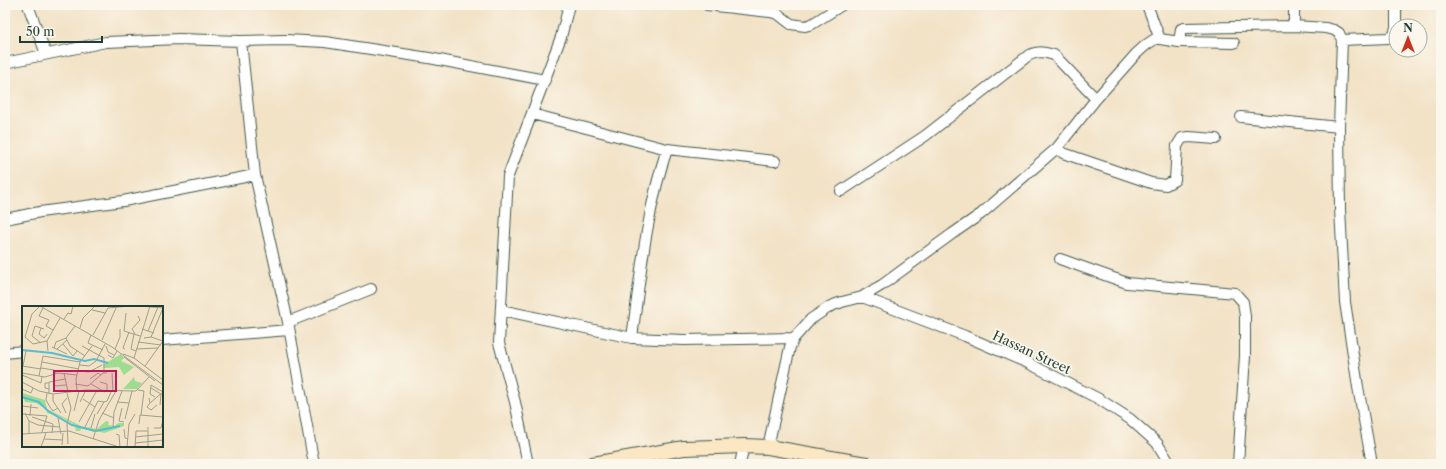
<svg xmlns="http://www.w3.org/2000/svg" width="1446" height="469" viewBox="0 0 1446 469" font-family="'Libre Caslon Text',serif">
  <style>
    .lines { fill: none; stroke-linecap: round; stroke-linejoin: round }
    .street-casing { stroke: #3f564a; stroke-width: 12 }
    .secondary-casing { stroke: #3f564a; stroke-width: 16 }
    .street { stroke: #fff; stroke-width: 10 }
    .secondary { stroke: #fbe7c3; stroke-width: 14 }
    .labels { text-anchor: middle; stroke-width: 3.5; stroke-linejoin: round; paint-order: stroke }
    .street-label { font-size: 13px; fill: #1f3d34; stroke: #fbf7ec }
    .inset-river { fill: none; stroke: #56bdd3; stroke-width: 2 }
    .inset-road { fill: none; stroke: #9ea08c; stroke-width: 1 }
    .view { fill: #c2185b; fill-opacity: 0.15; stroke: #c2185b; stroke-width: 2 }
    .inset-edge { fill: none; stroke: #1f3d34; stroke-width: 2 }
  </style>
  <rect width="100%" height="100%" fill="#fbf7ec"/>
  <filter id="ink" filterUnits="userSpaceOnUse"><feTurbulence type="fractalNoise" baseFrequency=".025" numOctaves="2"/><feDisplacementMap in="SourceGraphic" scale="8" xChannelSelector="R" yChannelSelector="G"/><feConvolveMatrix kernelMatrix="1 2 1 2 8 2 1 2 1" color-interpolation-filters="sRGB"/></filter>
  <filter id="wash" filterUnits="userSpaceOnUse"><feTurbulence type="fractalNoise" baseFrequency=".012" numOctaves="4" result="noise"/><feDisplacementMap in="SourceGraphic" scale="16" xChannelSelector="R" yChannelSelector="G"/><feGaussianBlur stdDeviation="0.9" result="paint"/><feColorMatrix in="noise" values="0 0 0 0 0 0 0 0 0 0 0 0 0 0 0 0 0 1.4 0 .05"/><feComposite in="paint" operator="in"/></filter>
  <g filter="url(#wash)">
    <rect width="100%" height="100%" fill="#f2e2c6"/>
  </g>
  <g filter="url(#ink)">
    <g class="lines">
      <g class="street-casing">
        <path id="street" d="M28 5 46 54
          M707 5 770 12 778 14 791 24 805 26 812 24 842 5
          M1147 5 1160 39
          M1294 26V5
          M1396 26V5
          M1342 40 1339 127 1340 209 1345 302 1358 387 1372 464
          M241 41 255 175 288 322 314 464
          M1179 42 1181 29 1184 28 1294 26 1326 28 1334 30 1339 33 1342 40 1388 38 1394 35 1396 27
          M5 63 106 42 179 39 241 41 286 40 325 42 429 58 545 80
          M532 114 667 149 775 161
          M1241 117 1339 127
          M1057 148 1063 153 1151 183 1166 185 1175 180 1177 146 1182 138 1189 137 1216 139
          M841 191 925 136 1029 55C1039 51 1044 52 1054 55L1096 99
          M5 219 40 212 123 201 255 175
          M1060 259 1127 283 1235 293 1243 302 1245 316V356L1238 464
          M862 297 965 336 1030 364 1099 399 1130 419 1157 443 1170 464
          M501 310 632 338 684 340 794 338
          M288 322 371 289
          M632 338C640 276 647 209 667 149
          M162 340 289 330
          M5 353 23 351
          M768 447 790 347 794 338 811 319 831 306 842 302 862 297 882 285 952 234 981 214 1057 148 1096 99 1136 54 1146 45 1155 39H1160L1179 42 1234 43
          M528 464 515 402 499 343 508 176 561 37 569 5
          M740 464 744 446"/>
      </g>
      <g class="secondary-casing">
        <path id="secondary" d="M593 464 684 448 744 446 768 447 866 464"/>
      </g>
      <use href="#street" class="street"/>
      <use href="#secondary" class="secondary"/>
    </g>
  </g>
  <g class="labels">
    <g class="street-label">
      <text transform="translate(1032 352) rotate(25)" y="5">Hassan Street</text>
    </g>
  </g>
  <g transform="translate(22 306)">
    <rect width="141" height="141" fill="#f2e2c6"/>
    <path d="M99 48 102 52 99 55 112 61 102 69 97 61 82 62 81 59ZM112 71 113 75 120 77 115 83H101ZM0 87 23 94 25 103 59 120 75 123 84 115 87 116 86 119 92 120 97 117H102V120L82 127 60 121 58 125H54L53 119 37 110 25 107V104L14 97 3 96Z" fill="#9ddc91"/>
    <path class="inset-river" d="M0 44 30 47 63 55 72 53 86 57M0 91 17 96 26 105 50 119 73 125M74 125 98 120M42 141H61"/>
    <path class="inset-road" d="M18 0 10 8 3 31 11 38 25 35M18 0 90 41 141 79M117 0 141 2M21 2 17 10 27 14 24 20 31 24M70 4 83 7M104 7 102 25 118 30M42 13 46 7 49 8 51 0M19 22 17 28 22 32 25 28M58 22 61 12 73 0M120 23 132 27M126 25 136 1M112 28 109 43 114 45M113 28 110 23 118 14 116 10M69 29 66 37 81 44M71 29 86 2 108 0M129 31 141 2M44 32 48 40 63 50M122 32 129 31 141 35M80 34 94 2M116 36 139 39M19 37 10 30 13 20 22 23M41 38 51 50 55 45M60 40 82 52V67M84 40 86 46 92 49M30 41 45 48M32 42 34 36 44 32 53 20M35 43 45 34M93 43 98 31V23M103 43 101 42 107 26M114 43 136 42M26 45 25 35 38 12M101 48 112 52 141 74M86 49 91 52 95 45M21 50 58 56M102 51 133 75M112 52 128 0M20 56 57 63M58 59 67 60 74 55 83 38M0 60 19 63M1 60 4 45M123 60 141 35M19 62 32 64 34 67M57 65 67 66 80 59M0 67 23 71 36 67 55 69M42 67 46 86M90 67 91 86M0 69 19 77 20 70M17 70 21 50M68 73 76 67 79 69M0 76 17 85 31 88 64 84 114 85 127 71M78 76 85 78V86M53 78 66 80 81 67H85M69 78 83 86M32 80 44 79M129 82 139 88 138 99M0 83 9 87 11 82M27 83 23 82V77H27M116 84 122 85 119 109M55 85 54 73 58 56 70 40M25 87 24 94 28 101 31 105 36 102M45 87 49 102 45 118 46 138M27 88V76L43 73M31 88V95L39 107M133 91 128 88 129 79 141 86M127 92 128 97 141 86M61 93 73 101M58 96 64 84M95 96 107 97M128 97 125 101 129 104 135 99M0 100 16 102M100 102 97 115 102 116M52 105 57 85M3 107 7 115V127M44 107 40 98 45 92M80 107 92 112M0 108 25 110 20 126M75 108 82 96 85 95 89 86M8 110 9 98M10 111 31 118 30 127M36 112 39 128M103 113 110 85M7 115 16 119 37 121M57 116 74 86M117 118 118 109 141 111M63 121 76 95 82 96M91 121 92 106 100 85M126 121V141M69 122 73 108M132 122H139L141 114M102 123 103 132 106 133M0 128 47 125 97 141M94 128 97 129 98 141M113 131 141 128M22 133 41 134M71 133 77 114 94 85M113 137 141 134M40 139 41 127M19 141 24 127M105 141 107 118 113 108M113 141 114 125H125"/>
    <path class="view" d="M32 65H94V85H32Z"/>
    <rect width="141" height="141" class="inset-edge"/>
  </g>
  <rect width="1446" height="469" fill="none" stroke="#fbf7ec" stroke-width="20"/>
  <g transform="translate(1408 38)"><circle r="19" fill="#fbf7ec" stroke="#a3ada2"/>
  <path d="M0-3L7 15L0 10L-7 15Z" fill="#c8321e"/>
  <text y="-6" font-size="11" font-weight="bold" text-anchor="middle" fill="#1f3d34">N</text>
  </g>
  <path d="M20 36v6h82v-6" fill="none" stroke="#1f3d34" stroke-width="2"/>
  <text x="26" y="36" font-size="12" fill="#1f3d34" stroke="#fbf7ec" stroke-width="3" paint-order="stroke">50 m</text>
</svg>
